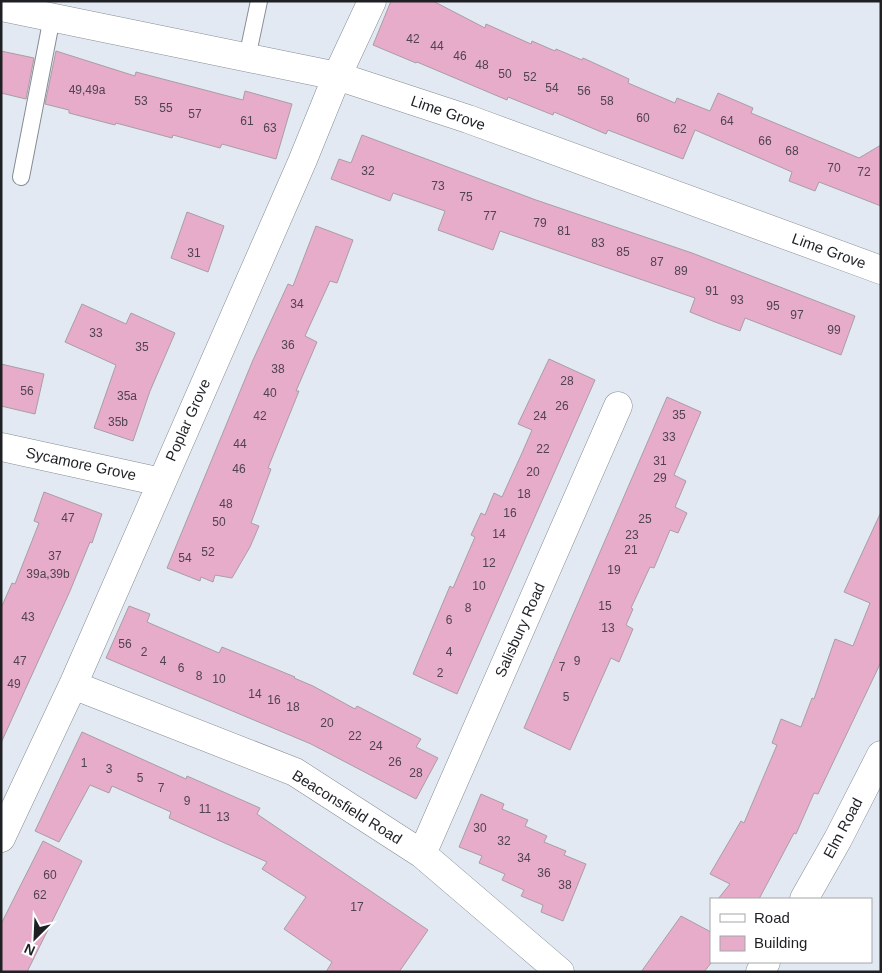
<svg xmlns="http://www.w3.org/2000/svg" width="882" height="973" viewBox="0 0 882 973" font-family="Helvetica,sans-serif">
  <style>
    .building { fill: #e6acca; stroke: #a99ea3 }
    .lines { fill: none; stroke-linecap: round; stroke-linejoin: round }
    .service-casing { stroke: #868c94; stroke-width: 18 }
    .minor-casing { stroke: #868c94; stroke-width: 29 }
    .service { stroke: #fff; stroke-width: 16 }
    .minor { stroke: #fff; stroke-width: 28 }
    .labels { text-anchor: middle; stroke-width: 4; stroke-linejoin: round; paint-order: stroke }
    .number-label { font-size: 12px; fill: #50434e }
    .street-label { font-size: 15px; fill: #1e2024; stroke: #fff }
  </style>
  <rect width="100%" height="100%" fill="#e2e9f2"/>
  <path class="building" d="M391 1H433L485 28 486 24 531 44 532 41 555 51 556 49 582 60 583 58 629 79 628 83 675 103 677 98 710 111 718 93 753 108 751 113 859 158 881 145V206L819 182 815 191 789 181 792 172 695 130 683 159 608 130 606 134 554 112 553 115 508 97 507 100 417 62 416 63 373 45Z
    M1 51 34 58 26 99 1 93Z
    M56 51 135 76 136 72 243 100 245 91 292 104 276 159 222 144 220 148 173 135 172 138 116 123 115 125 69 113V110L45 104Z
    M362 135 536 200 692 253 855 316 841 355 745 318 740 331 715 322 690 312 695 298 500 231 493 250 438 230 445 211 393 193 390 201 331 179 339 159 351 163Z
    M187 212 224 226 208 272 171 258Z
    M316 226 353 240 337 283 330 281 305 336 317 342 296 391H299L268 468 271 469 251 523 259 526 250 547 232 578 215 575 213 582 201 577 200 581 167 568 253 360 288 284 293 286Z
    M82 304 126 324 131 313 175 333 150 391 133 441 94 428 116 365 65 342Z
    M549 359 595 380 457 694 413 674 450 586 453 588 475 537 471 535 481 513 485 515 494 493 502 497 522 453 532 430 518 424Z
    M1 364 44 374 35 414 1 406Z
    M667 397 701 412 674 475 686 481 675 507 687 513 678 533 670 530 654 568 650 567 631 608 633 609 626 625 633 629 619 662 611 658 570 750 524 728Z
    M44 492 102 514 92 543 90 542 70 591 1 743V608L12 583 15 584 39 523 34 521Z
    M881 512V662L818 794 814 793 796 834 794 833 759 899H718L730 884 710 874 741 821 744 823 777 745 772 743 781 719 801 727 812 698 814 699 835 639 853 646 870 603 844 592Z
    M129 606 150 614 147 622 219 653 222 647 295 677 294 678 313 686 355 709 357 706 421 739 416 747 438 758 416 799 311 744 106 658Z
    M82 732 186 779 187 776 260 808 257 814 428 930 399 972H326L332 962 284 929 306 897 262 869 267 862 169 818 171 812 112 786 109 793 90 785 59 842 35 831Z
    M481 794 504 804 502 809 528 820 525 826 547 836 544 842 566 851 564 855 586 864 563 921 541 912 543 905 521 896 524 890 502 880 505 874 479 863 482 856 459 847Z
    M43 841 82 861 27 972H1V924Z
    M681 916 711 932V963L704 972H641Z"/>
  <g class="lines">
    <g class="service-casing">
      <path id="service" d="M247 58 259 1
        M21 177 52 17"/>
    </g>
    <g class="minor-casing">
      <path id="minor" d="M1 7 337 76 468 119 881 270
        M1 447 161 482
        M73 685 295 772 422 854 560 972
        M1 838 73 685 302 162 337 76 372 1
        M422 854 618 406
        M804 899 838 839 881 755
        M760 972 766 962"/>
    </g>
    <use href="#service" class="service"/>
    <use href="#minor" class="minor"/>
  </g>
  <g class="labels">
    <g class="number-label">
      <text x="413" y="43">42</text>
      <text x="437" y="50">44</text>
      <text x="460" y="60">46</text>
      <text x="482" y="69">48</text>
      <text x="505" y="78">50</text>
      <text x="530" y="81">52</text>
      <text x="552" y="92">54</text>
      <text x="87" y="94">49,49a</text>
      <text x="584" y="95">56</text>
      <text x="141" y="105">53</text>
      <text x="607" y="105">58</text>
      <text x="166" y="112">55</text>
      <text x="195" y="118">57</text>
      <text x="643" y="122">60</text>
      <text x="247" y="125">61</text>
      <text x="727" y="125">64</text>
      <text x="270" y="132">63</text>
      <text x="680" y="133">62</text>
      <text x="765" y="145">66</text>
      <text x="792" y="155">68</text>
      <text x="834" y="172">70</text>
      <text x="368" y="175">32</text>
      <text x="864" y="176">72</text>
      <text x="438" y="190">73</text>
      <text x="466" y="201">75</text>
      <text x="490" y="220">77</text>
      <text x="540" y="227">79</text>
      <text x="564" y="235">81</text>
      <text x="598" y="247">83</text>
      <text x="623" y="256">85</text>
      <text x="194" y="257">31</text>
      <text x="657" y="266">87</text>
      <text x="681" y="275">89</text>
      <text x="712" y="295">91</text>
      <text x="737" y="304">93</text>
      <text x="297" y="308">34</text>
      <text x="773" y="310">95</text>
      <text x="797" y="319">97</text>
      <text x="834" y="334">99</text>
      <text x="96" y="337">33</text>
      <text x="288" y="349">36</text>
      <text x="142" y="351">35</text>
      <text x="278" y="373">38</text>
      <text x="567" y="385">28</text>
      <text x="27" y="395">56</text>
      <text x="270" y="397">40</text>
      <text x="127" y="400">35a</text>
      <text x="562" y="410">26</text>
      <text x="679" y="419">35</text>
      <text x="260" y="420">42</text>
      <text x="540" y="420">24</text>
      <text x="118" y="426">35b</text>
      <text x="669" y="441">33</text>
      <text x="240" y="448">44</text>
      <text x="543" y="453">22</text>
      <text x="660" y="465">31</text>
      <text x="239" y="473">46</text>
      <text x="533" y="476">20</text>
      <text x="660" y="482">29</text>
      <text x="524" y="498">18</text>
      <text x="226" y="508">48</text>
      <text x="510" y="517">16</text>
      <text x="68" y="522">47</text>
      <text x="645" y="523">25</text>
      <text x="219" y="526">50</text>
      <text x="499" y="538">14</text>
      <text x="632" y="539">23</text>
      <text x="631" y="554">21</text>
      <text x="208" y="556">52</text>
      <text x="55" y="560">37</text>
      <text x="185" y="562">54</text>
      <text x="489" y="567">12</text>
      <text x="614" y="574">19</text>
      <text x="48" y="578">39a,39b</text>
      <text x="479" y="590">10</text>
      <text x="605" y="610">15</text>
      <text x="468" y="612">8</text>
      <text x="28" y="621">43</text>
      <text x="449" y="624">6</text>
      <text x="608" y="632">13</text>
      <text x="125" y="648">56</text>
      <text x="144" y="656">2</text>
      <text x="449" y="656">4</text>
      <text x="20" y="665">47</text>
      <text x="163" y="665">4</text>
      <text x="577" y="665">9</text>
      <text x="562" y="671">7</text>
      <text x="181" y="672">6</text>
      <text x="440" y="677">2</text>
      <text x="199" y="680">8</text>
      <text x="219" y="683">10</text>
      <text x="14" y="688">49</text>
      <text x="255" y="698">14</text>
      <text x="566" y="701">5</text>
      <text x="274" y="704">16</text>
      <text x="293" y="711">18</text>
      <text x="327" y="727">20</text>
      <text x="355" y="740">22</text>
      <text x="376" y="750">24</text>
      <text x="395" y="766">26</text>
      <text x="84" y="767">1</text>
      <text x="109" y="773">3</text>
      <text x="416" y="777">28</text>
      <text x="140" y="782">5</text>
      <text x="161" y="792">7</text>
      <text x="187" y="805">9</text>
      <text x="205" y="813">11</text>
      <text x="223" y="821">13</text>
      <text x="480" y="832">30</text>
      <text x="504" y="845">32</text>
      <text x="524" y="862">34</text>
      <text x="544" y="877">36</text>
      <text x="50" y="879">60</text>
      <text x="565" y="889">38</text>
      <text x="40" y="899">62</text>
      <text x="357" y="911">17</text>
    </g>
    <g class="street-label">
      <text transform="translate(448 113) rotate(19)" y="5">Lime Grove</text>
      <text transform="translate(829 251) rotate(20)" y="5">Lime Grove</text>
      <text transform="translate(188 420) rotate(-66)" y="5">Poplar Grove</text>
      <text transform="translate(81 464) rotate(12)" y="5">Sycamore Grove</text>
      <text transform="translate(520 630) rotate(-66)" y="5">Salisbury Road</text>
      <text transform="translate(347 807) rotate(32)" y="5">Beaconsfield Road</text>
      <text transform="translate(843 828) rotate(-62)" y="5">Elm Road</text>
    </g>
  </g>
  <rect width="882" height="973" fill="none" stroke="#1e2024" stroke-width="5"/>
  <rect x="710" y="898" width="162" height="65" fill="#ffffff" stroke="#a5a6a7"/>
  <rect x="720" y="914" width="25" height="8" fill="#ffffff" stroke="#a5a6a7"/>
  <text x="754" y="923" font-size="15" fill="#1e2024">Road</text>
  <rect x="720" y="936" width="25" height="15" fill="#e6acca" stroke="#a5a6a7"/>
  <text x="754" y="948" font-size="15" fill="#1e2024">Building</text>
  <g transform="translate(35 938) rotate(204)" stroke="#ffffff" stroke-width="4" paint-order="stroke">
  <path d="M0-4L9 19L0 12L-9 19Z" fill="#1e2024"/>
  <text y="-8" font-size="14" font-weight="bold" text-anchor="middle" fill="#1e2024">N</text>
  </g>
</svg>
